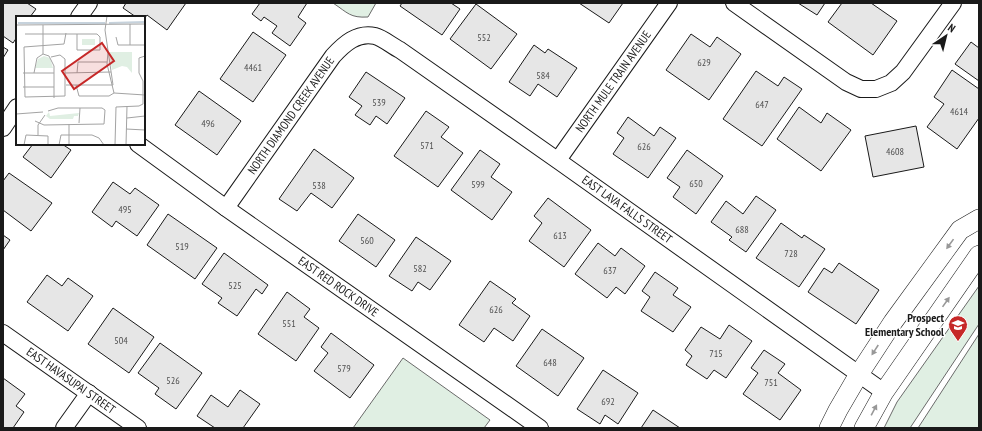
<svg xmlns="http://www.w3.org/2000/svg" width="982" height="431" viewBox="0 0 982 431" font-family="'PT Sans Narrow',sans-serif">
  <style>
    .green { fill: #e0efe3; stroke: #6a6a6a }
    .building { fill: #e6e6e6; stroke: #1a1a1a }
    .lines { fill: none; stroke-linecap: round; stroke-linejoin: round }
    .minor-casing { stroke: #1a1a1a; stroke-width: 18 }
    .tertiary-casing { stroke: #1a1a1a; stroke-width: 20 }
    .minor { stroke: #fff; stroke-width: 16 }
    .tertiary { stroke: #fff; stroke-width: 19 }
    .oneway { fill: #989898 }
    .labels { text-anchor: middle; stroke-width: 3; stroke-linejoin: round; paint-order: stroke }
    .number-label { font-size: 10px; fill: #4d4d4d }
    .street-label { font-size: 12px; fill: #1a1a1a; stroke: #fff }
    .poi-label { font-size: 12px; font-weight: bold; fill: #1a1a1a; stroke: #fff; text-anchor: end }
    .inset-river { fill: none; stroke: #c6d2dc; stroke-width: 2 }
    .inset-road { fill: none; stroke: #a3a3a3; stroke-width: 1 }
    .view { fill: #c62828; fill-opacity: 0.15; stroke: #c62828; stroke-width: 2 }
    .inset-edge { fill: none; stroke: #1a1a1a; stroke-width: 2 }
  </style>
  <rect width="100%" height="100%" fill="#fff"/>
  <path class="green" d="M333 3H376L368 17C350 18 348 13 333 3Z
    M979 286V324L910 428H884L897 402Z
    M979 334V428H918Z
    M403 358 490 420 484 428H353Z"/>
  <path class="building" d="M3 3H27L36 9 30 17H17V37L13 43 3 36Z
    M126 3H186L167 30 147 15 144 19V17H136L123 8Z
    M260 3H307L298 17 306 23 290 46 272 33 277 26 264 17 261 21 252 14Z
    M402 3H451L460 9 442 35 400 6Z
    M579 3H623L609 23Z
    M798 3H825L817 15Z
    M842 3H871L897 21 873 55 828 22Z
    M476 4 517 34 491 69 450 39Z
    M253 32 286 55 253 102 220 79Z
    M691 34 710 47 717 37 741 54 709 100 666 70Z
    M971 42 979 48V81L955 64Z
    M534 45 545 53 548 49 577 68 557 97 538 84 530 96 509 82Z
    M3 47 8 50 3 58Z
    M952 70 979 89V118L957 149 927 127 944 104 934 97Z
    M756 71 778 86 784 77 802 89 762 146 723 119Z
    M366 72 405 98 387 124 376 116 370 125 355 115 362 106 349 97Z
    M199 91 241 121 217 155 175 125Z
    M799 107 821 123 827 113 851 130 821 171 777 139Z
    M426 111 449 127 441 137 463 153 438 187 394 156Z
    M628 117 654 136 660 127 676 138 648 178 613 154 624 138 617 133Z
    M916 126 924 167 873 177 865 136Z
    M33 144H62L71 150 51 178 23 157Z
    M314 149 354 178 332 208 311 193 297 211 279 199Z
    M480 150 500 164 491 177 512 192 492 220 451 190Z
    M687 150 723 176 696 214 673 197 680 187 667 178Z
    M9 173 52 203 31 231 3 210V181Z
    M113 182 130 194 135 188 159 205 137 236 116 221 112 227 92 212Z
    M756 196 776 210 746 252 729 240 732 237 711 222 726 201 743 214Z
    M548 198 591 230 564 267 529 241 542 223 534 216Z
    M168 214 217 248 195 279 147 245Z
    M358 214 395 240 376 267 339 241Z
    M781 223 802 238 804 235 825 249 799 287 756 258Z
    M3 235 10 240 3 250Z
    M416 237 451 261 430 290 418 282 412 291 389 276Z
    M598 243 615 256 621 248 645 266 625 294 616 287 607 298 575 274Z
    M224 253 268 285 262 294 256 289 237 316 218 303 222 298 202 284Z
    M839 263 879 290 856 324 808 292 824 268 832 273Z
    M655 272 678 288 673 295 691 307 673 332 641 311 650 297 642 291Z
    M47 275 62 286 68 278 93 296 68 331 27 302Z
    M490 281 516 299 512 303 530 316 513 341 494 328 484 342 459 325Z
    M287 292 310 309 304 317 319 328 296 361 258 334Z
    M113 308 154 337 129 373 88 344Z
    M729 325 752 341 726 378 714 370 707 379 686 365 692 356 685 350 701 327 720 339Z
    M542 329 584 358 558 396 516 366Z
    M331 333 374 365 350 398 314 371 328 353 321 347Z
    M160 343 202 373 176 409 155 394 159 388 138 373Z
    M764 350 785 364 778 373 801 390 780 420 743 394 758 373 751 368Z
    M603 370 638 393 618 424 605 415 600 424 577 409Z
    M3 378 25 394 16 406 24 412 13 428H3Z
    M240 390 260 404 243 428H215L197 416 211 395 228 407Z
    M653 410 680 428H641Z"/>
  <g class="lines">
    <g class="minor-casing">
      <g id="minor">
        <path d="M734 3 846 82 861 89H876L891 83 903 72 953 3"/>
        <path d="M79 17 89 3"/>
        <path d="M3 128 17 107"/>
        <path id="s1" d="M138 144 226 208 540 428"/>
        <path id="s2" d="M558 160 669 3"/>
        <path id="s3" d="M226 208 333 56C344 44 357 32 375 36 383 38 392 46 400 50L560 162 884 392"/>
        <path id="s4" d="M3 333 138 428"/>
        <path d="M64 428 89 393"/>
      </g>
    </g>
    <g class="tertiary-casing">
      <path id="tertiary" d="M829 428 838 410 859 374 893 322 960 230 979 219
        M864 428 884 392 979 255"/>
    </g>
    <use href="#minor" class="minor"/>
    <use href="#tertiary" class="tertiary"/>
  </g>
  <defs><path id="oneway-solid" d="M-6-.8H1V-3.2L6.5 0L1 3.2V.8H-6Z"/></defs>
  <g class="oneway">
    <use href="#oneway-solid" transform="translate(950 244) rotate(126)"/>
    <use href="#oneway-solid" transform="translate(946 302) rotate(-55)"/>
    <use href="#oneway-solid" transform="translate(875 350) rotate(123)"/>
    <use href="#oneway-solid" transform="translate(874 410) rotate(-62)"/>
  </g>
  <defs>
    <g id="school-pin" transform="scale(1)"><path d="M0 17L-7.5 6A9.5 9.5 0 1 1 7.5 6Z" fill="#c62828" stroke="#fff"/><path d="M0-5L7-2L0 1L-7-2ZM-4 1L0 2.5L4 1V4Q0 6-4 4Z" fill="#fff"/></g>
  </defs>
  <g fill-rule="evenodd">
    <use href="#school-pin" x="958" y="325"/>
  </g>
  <g class="labels">
    <g class="number-label">
      <text x="484" y="41">552</text>
      <text x="704" y="66">629</text>
      <text x="253" y="71">4461</text>
      <text x="543" y="79">584</text>
      <text x="379" y="106">539</text>
      <text x="762" y="108">647</text>
      <text x="959" y="115">4614</text>
      <text x="208" y="127">496</text>
      <text x="427" y="149">571</text>
      <text x="644" y="150">626</text>
      <text x="895" y="155">4608</text>
      <text x="696" y="187">650</text>
      <text x="478" y="188">599</text>
      <text x="319" y="189">538</text>
      <text x="125" y="213">495</text>
      <text x="742" y="233">688</text>
      <text x="560" y="239">613</text>
      <text x="367" y="244">560</text>
      <text x="182" y="250">519</text>
      <text x="791" y="257">728</text>
      <text x="420" y="272">582</text>
      <text x="610" y="274">637</text>
      <text x="235" y="289">525</text>
      <text x="496" y="313">626</text>
      <text x="289" y="327">551</text>
      <text x="121" y="344">504</text>
      <text x="716" y="357">715</text>
      <text x="550" y="366">648</text>
      <text x="344" y="372">579</text>
      <text x="173" y="384">526</text>
      <text x="771" y="386">751</text>
      <text x="608" y="405">692</text>
    </g>
    <g class="street-label">
      <text dy="4" stroke="none"><textPath href="#s2" startOffset="96">NORTH MULE TRAIN AVENUE</textPath></text>
      <text dy="4" stroke="none"><textPath href="#s3" startOffset="113">NORTH DIAMOND CREEK AVENUE</textPath></text>
      <text dy="4" stroke="none"><textPath href="#s3" startOffset="541">EAST LAVA FALLS STREET</textPath></text>
      <text dy="4" stroke="none"><textPath href="#s1" startOffset="246">EAST RED ROCK DRIVE</textPath></text>
      <text dy="4" stroke="none"><textPath href="#s4" startOffset="83">EAST HAVASUPAI STREET</textPath></text>
    </g>
    <g class="poi-label">
      <text x="944" y="322">Prospect<tspan x="944" dy="14">Elementary School</tspan></text>
    </g>
  </g>
  <g transform="translate(16 16)">
    <rect width="129" height="129" fill="#fff"/>
    <path d="M66 23H79V29H66ZM93 36H116V57L111 51 106 50 96 54ZM28 40 34 42 37 52H19L22 43ZM33 96 34 100 63 97 62 100H58L57 103H34L30 100Z" fill="#e0efe3"/>
    <path class="inset-river" d="M2 7H89M93 7 129 6"/>
    <path class="inset-road" d="M13 0H27M91 0 89 14 97 69M0 9 129 8M27 9V38M9 18H81L84 21V34H61V18M100 21 102 29H129M114 29V8M92 36 91 48 98 77M35 41 44 39 49 43V80L9 81 8 31 48 28 50 17M7 57H38M18 57 21 42 27 38 33 40 38 50V82M49 57 95 56M61 57 62 46H91M50 69H97M60 69 63 80H93L98 77 129 79M7 71H38M0 98 27 96M111 102 129 100M19 105 28 109 88 108 89 94 86 92H42L32 95M63 107 64 92M53 108V129M110 113 129 114M22 119V109L29 99M8 129 10 119 32 120V129M43 129 45 119H76L83 122 88 129M99 129 100 91 123 90 127 88V65L123 57V42L129 40M110 129 111 90"/>
    <path class="view" d="M86 27 98 45 58 73 46 55Z"/>
    <rect width="129" height="129" class="inset-edge"/>
  </g>
  <rect width="982" height="431" fill="none" stroke="#1a1a1a" stroke-width="8"/>
  <g transform="translate(946 36) rotate(35)" stroke="#ffffff" stroke-width="3" paint-order="stroke">
  <path d="M0-3L7 15L0 10L-7 15Z" fill="#1a1a1a"/>
  <text y="-6" font-size="11" font-weight="bold" text-anchor="middle" fill="#1a1a1a">N</text>
  </g>
</svg>
